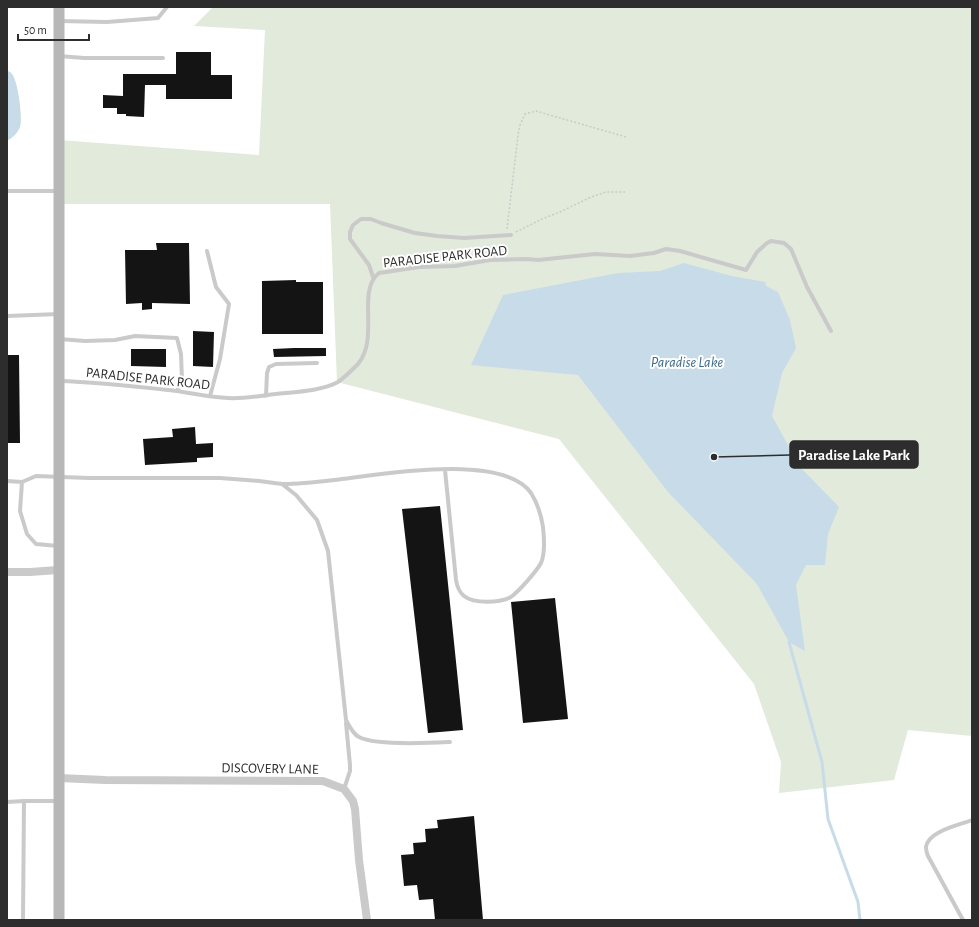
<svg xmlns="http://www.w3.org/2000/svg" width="979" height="927" viewBox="0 0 979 927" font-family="'Alegreya Sans',sans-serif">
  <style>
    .green { fill: #e2eadb }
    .water { fill: #c7dbe9 }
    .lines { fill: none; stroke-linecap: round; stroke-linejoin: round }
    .stream { stroke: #c7dbe9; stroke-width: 3 }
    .building { fill: #141414 }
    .path { stroke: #cacaca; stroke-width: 1.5; stroke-dasharray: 2 2; stroke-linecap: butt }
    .lane { stroke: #cacaca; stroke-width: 4 }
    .street { stroke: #cacaca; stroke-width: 8 }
    .secondary { stroke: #b7b7b7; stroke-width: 11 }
    .labels { text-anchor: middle; stroke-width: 4; stroke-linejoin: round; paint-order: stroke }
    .street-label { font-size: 14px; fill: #2d2d2d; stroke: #fff }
    .water-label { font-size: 15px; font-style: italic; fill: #3f6b8a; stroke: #fff }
    .leader { fill: none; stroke: #2d2d2d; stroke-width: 1.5 }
    .callout-dot { fill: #2d2d2d; stroke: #fff; stroke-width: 1.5 }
    .callout { fill: #2d2d2d; stroke: #2d2d2d; stroke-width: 1.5 }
    .callout-label { font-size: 15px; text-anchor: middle; font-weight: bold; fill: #fff }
  </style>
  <rect width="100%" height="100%" fill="#fff"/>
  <path class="green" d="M213 7H972V736L908 730 894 780 779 793 781 762 754 684 559 439 337 382 330 204H59V140L259 155 265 30 194 26Z"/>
  <path class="water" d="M7 70C9 72 11 72 12 74 18 81 23 118 20 127 18 133 12 138 7 141Z
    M684 263 732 276 765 282 766 286 778 292 790 320 796 348 782 373 772 416 800 467 839 507 828 534 825 565H806L796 585 805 651 789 642 757 584 668 492 578 375 471 365 503 295 618 273 660 271Z"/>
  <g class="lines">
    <path class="stream" d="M789 642 822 762 828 819 858 902 860 920"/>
  </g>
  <path class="building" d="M176 52H211V75H232V99H166V85H145L144 117 126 116V114H117V108H103V95L123 96V74H176Z
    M156 243H189L190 304 152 303V309L142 310V303L126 304 125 250H157Z
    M296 280V282H323V334H262V281Z
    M193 331 214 332 213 367 193 366Z
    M294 348H326V356L274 357 273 349Z
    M131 349H166V367L131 366Z
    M7 355H19L20 443H7Z
    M195 427 196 444 213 443V457L197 458V462L145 465 143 439 173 437 172 429Z
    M440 506 463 730 428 733 402 509Z
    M555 598 568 719 523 723 511 602Z
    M474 816 483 920H435L433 899 419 900 417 885 404 886 401 855 414 854 413 843 426 842 425 829 438 828 437 820Z"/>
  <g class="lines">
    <path class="path" d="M507 229 518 135 520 125 525 114 536 111 626 137
      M516 232 542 219 560 212 591 197 606 192H625"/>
    <path class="lane" d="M59 21 107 22 158 18 167 7
      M59 56 84 58H163
      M7 191H58
      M207 251 216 287 229 304 220 359 210 396
      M373 277 369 265 350 239V232L353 225 361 219H371L381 223 415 233 437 236 464 238 511 235
      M7 316 59 314
      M59 339 85 341 115 340 135 336 177 338 181 354 182 380 177 391
      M59 381C95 382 132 386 168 390 188 392 208 397 228 398 244 399 259 396 276 394 294 392 322 391 338 382 344 378 352 370 358 364 380 338 356 291 379 273L420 267 455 266 490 260 527 259 538 260 595 254 630 256 654 253 666 249 680 251 746 270 757 252 767 243 771 241 784 243 791 249 807 287 831 331
      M266 396 267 373 269 367 276 364 317 363
      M7 481 22 482
      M283 484C300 484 317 482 334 480 378 475 502 452 531 493 538 504 541 514 543 527 544 536 545 554 541 563 536 572 519 591 511 597 500 603 474 604 464 596 459 592 457 586 456 580L445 470
      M58 546 36 544 27 534 20 511 22 482 36 476 89 478H220L259 481 282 484 296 495 317 520 328 551 346 720C349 726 353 734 359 737 376 746 430 743 450 742
      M344 789 350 771V765L346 723
      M24 801H58
      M7 802 24 801 23 920
      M963 920 928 856C927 854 926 850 926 847 928 831 960 825 972 820"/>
    <path class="street" d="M7 572H30L58 570
      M59 778 105 780 323 781 344 789 353 801 355 809 359 860 367 920"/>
    <path class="secondary" d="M59 920V7"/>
  </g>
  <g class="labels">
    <g class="street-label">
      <text transform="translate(445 256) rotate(-6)" y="5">PARADISE PARK ROAD</text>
      <text transform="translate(148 378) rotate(6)" y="5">PARADISE PARK ROAD</text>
      <text transform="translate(270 768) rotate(1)" y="5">DISCOVERY LANE</text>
    </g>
    <g class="water-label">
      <text x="687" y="367">Paradise Lake</text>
    </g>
  </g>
  <path class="leader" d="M714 457L790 455"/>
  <circle class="callout-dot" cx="714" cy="457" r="4"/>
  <rect class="callout" x="790" y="441" width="128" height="27" rx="4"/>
  <g class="callout-label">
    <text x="854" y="460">Paradise Lake Park</text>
  </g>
  <rect width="979" height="927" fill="none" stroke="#2d2d2d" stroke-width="16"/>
  <path d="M18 34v6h71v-6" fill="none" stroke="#2d2d2d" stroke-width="2"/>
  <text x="24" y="34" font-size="12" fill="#2d2d2d" stroke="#ffffff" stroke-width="3" paint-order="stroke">50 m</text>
</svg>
